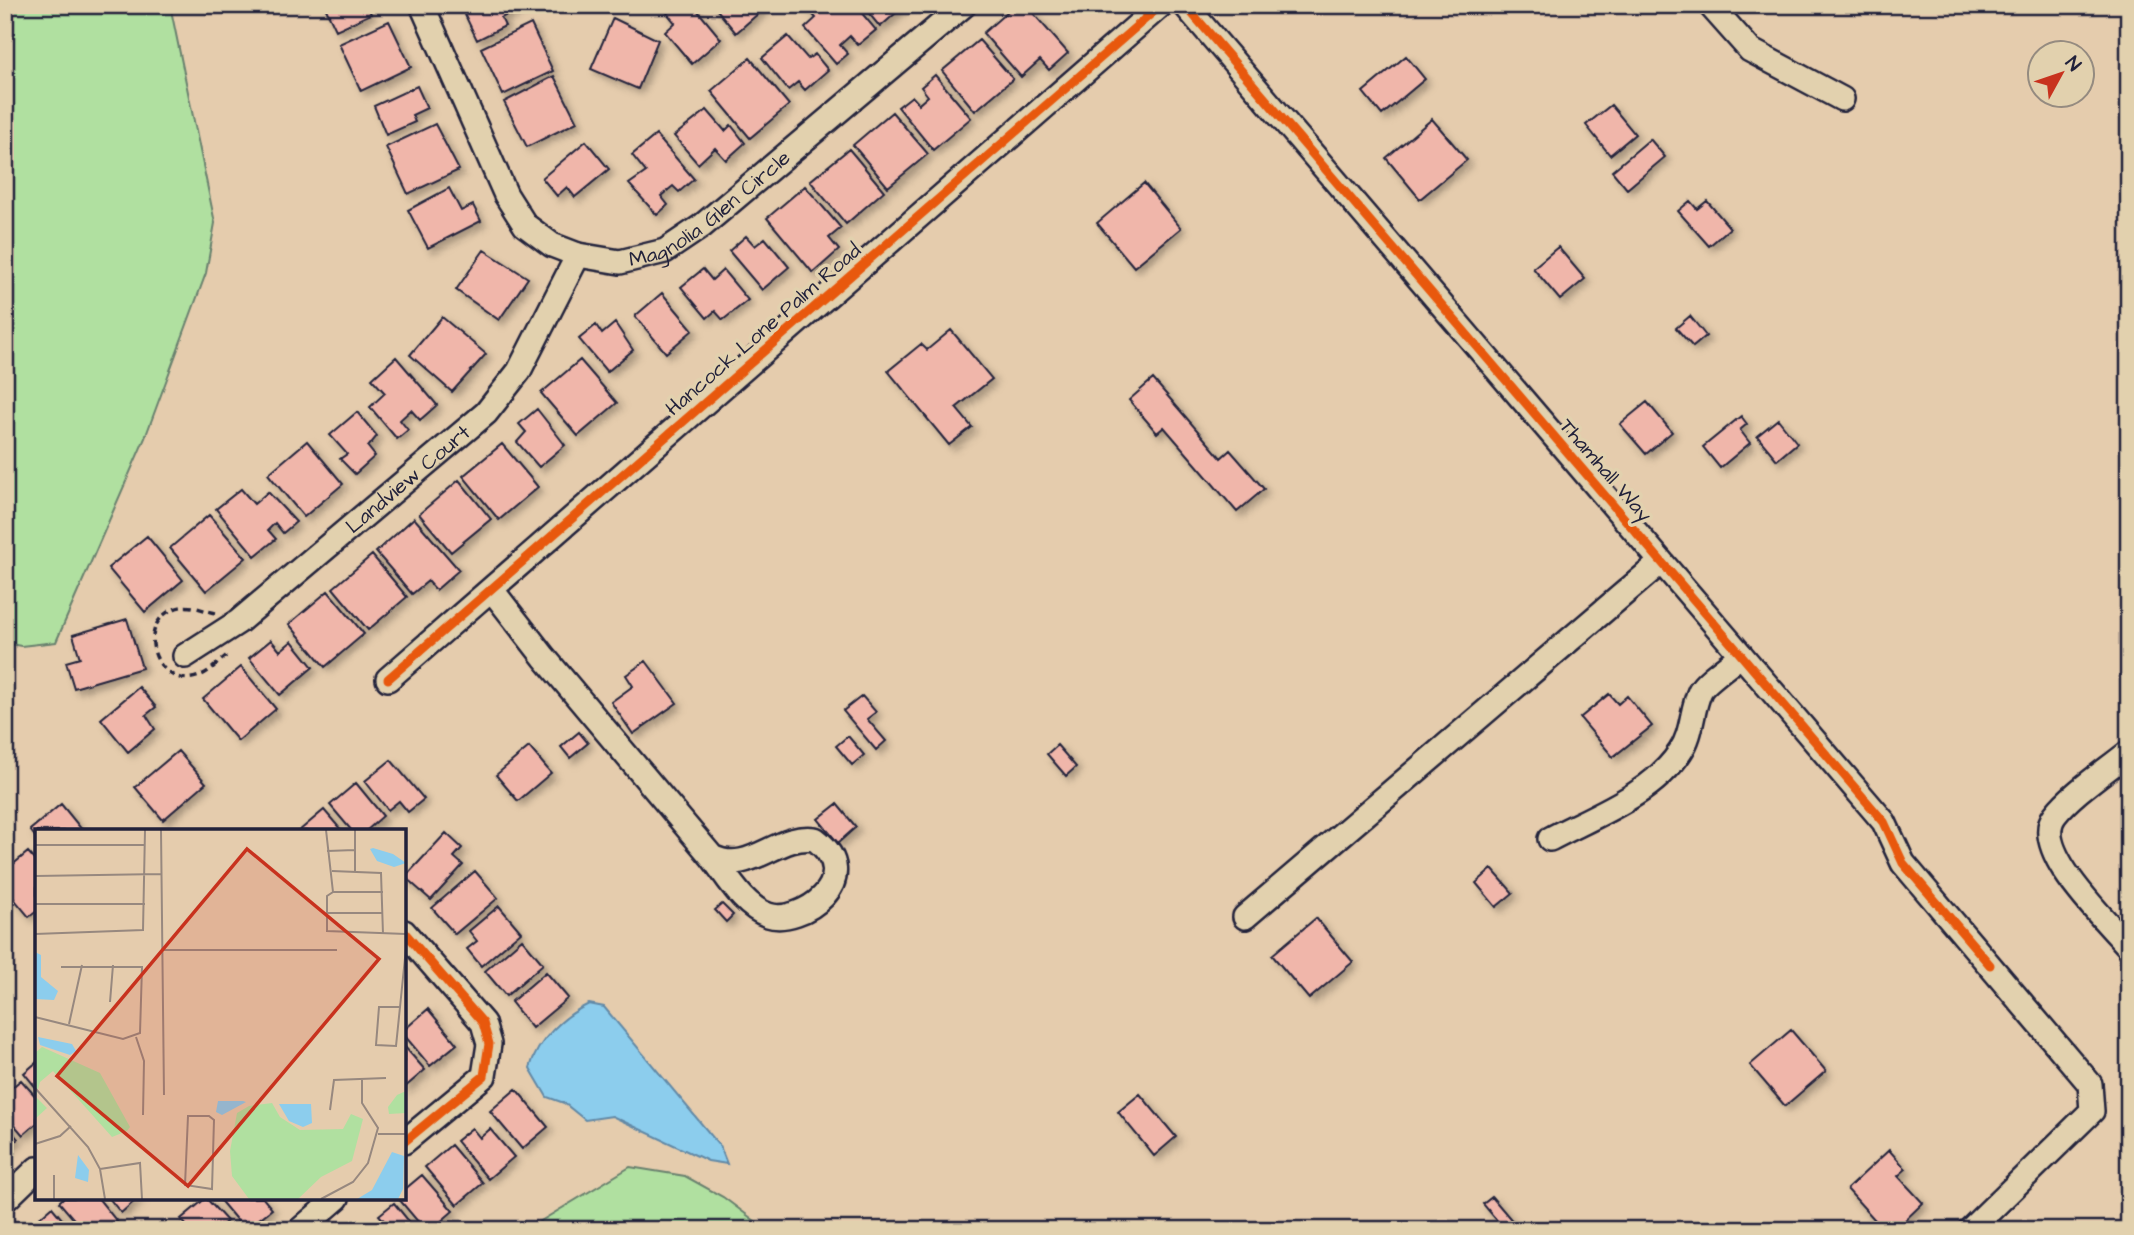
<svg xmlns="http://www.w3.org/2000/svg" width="2134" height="1235" viewBox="0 0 2134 1235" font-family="'Architects Daughter',sans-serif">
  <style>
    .green { fill: #b0e0a0; stroke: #69816e; stroke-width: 2 }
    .water { fill: #8ccded; stroke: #6289a6; stroke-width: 2 }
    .building { fill: #f0b6aa; stroke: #22223b; stroke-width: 2; filter: url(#shadow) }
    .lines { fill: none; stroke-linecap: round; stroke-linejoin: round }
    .minor-casing { stroke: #22223b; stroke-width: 28 }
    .path { stroke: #22223b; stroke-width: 3.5; stroke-dasharray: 7 5; stroke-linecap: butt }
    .minor { stroke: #e2d1ae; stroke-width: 23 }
    .cycleway-casing { stroke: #e2d1ae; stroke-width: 13 }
    .cycleway { stroke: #e8590c; stroke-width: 9 }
    .labels { text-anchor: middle; stroke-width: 7; stroke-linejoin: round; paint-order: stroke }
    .street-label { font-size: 21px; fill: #22223b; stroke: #e2d1ae }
    .inset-road { fill: none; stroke: #97887f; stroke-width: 2 }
    .view { fill: #c8321e; fill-opacity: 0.15; stroke: #c8321e; stroke-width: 3.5 }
    .inset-edge { fill: none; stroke: #22223b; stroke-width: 3.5 }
  </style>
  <defs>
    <filter id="shadow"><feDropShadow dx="4.5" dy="4.5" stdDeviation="3.5" flood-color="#0004"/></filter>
  </defs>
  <rect width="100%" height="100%" fill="#e5ccad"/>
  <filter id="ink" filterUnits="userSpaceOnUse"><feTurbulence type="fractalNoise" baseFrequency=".0143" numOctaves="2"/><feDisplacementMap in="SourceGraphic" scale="14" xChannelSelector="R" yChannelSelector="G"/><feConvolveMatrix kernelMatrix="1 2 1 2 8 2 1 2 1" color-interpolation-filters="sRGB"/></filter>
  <g filter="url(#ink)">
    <path class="green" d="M7 5H170L215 223 206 273 145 438 56 642 21 646 5 643Z
      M630 1167 685 1176 723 1197 767 1230H526Z"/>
    <path class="water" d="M589 1004 604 1007 720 1146 727 1164 708 1161 612 1116 585 1120 564 1103 547 1097 530 1068C537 1041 563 1016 589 1004Z"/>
    <path class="building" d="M324 5H367L371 14 336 30Z
      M477 5H526L501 18 505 26 477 40 464 13Z
      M676 5H693L721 39 692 64 665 32 675 23 667 13Z
      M713 5H768L736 33Z
      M855 5 876 30 858 45 850 36 840 45 848 54 836 64 805 28 816 18 805 6Z
      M862 5H905L880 27Z
      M1015 5H1026L1068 53 1049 70 1040 60 1021 77 983 33Z
      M613 18 658 40 638 89 591 69Z
      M389 21 411 67 361 91 339 44Z
      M531 24 553 71 503 95 481 48Z
      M788 36 808 59 815 54 828 70 805 90 798 82 788 90 762 58Z
      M979 40 1013 79 975 111 942 71Z
      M1406 56 1425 79 1382 115 1363 92Z
      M750 58 789 105 750 138 711 91Z
      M935 75 971 118 933 150 898 107 912 96 919 104 928 96 921 87Z
      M554 76 577 122 527 147 504 102Z
      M417 86 427 108 412 115 415 122 386 135 374 106Z
      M1611 105 1635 134 1610 155 1586 125Z
      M707 110 725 131 731 125 745 143 726 160 715 148 698 164 674 136Z
      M892 112 928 154 888 187 853 145Z
      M1432 119 1467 160 1420 199 1386 158Z
      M435 124 459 170 408 194 386 147Z
      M656 135 694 179 679 192 673 186 661 196 668 205 657 215 629 184 646 172 632 155Z
      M1650 139 1665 157 1627 189 1612 171Z
      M586 141 609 169 575 197 567 187 557 196 542 178Z
      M849 149 884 191 846 224 810 181Z
      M1144 183 1181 228 1134 267 1097 223Z
      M805 186 841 228 829 238 839 250 813 273 767 218Z
      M449 188 461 211 473 205 481 221 428 248 408 210Z
      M1690 201 1697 209 1707 201 1730 228 1709 246 1678 211Z
      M746 236 755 246 765 238 789 267 762 290 729 251Z
      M1558 247 1585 279 1560 300 1533 268Z
      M484 250 528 278 499 320 456 290Z
      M703 269 712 280 723 270 748 300 723 320 715 311 707 318 681 287Z
      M662 293 693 330 666 353 635 316Z
      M1690 316 1706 336 1693 347 1676 328Z
      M442 317 486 354 452 392 410 355Z
      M615 323 633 350 607 372 579 339 596 325 602 334Z
      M951 330 992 379 956 408 972 427 949 445 888 371 921 344 927 350Z
      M396 357 437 405 420 420 411 410 400 420 408 430 397 439 370 407 385 393 372 379Z
      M580 360 617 403 578 436 541 393Z
      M1153 379 1221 458 1230 450 1264 489 1237 512 1164 427 1157 433 1129 400Z
      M1647 402 1672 432 1646 454 1620 424Z
      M537 409 565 445 539 467 517 442 526 432 519 424Z
      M357 412 377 436 368 447 375 456 355 474 340 459 347 454 330 435Z
      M1741 416 1747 424 1740 430 1750 443 1720 468 1703 447Z
      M1778 419 1797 443 1777 460 1757 436Z
      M307 441 343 484 304 517 268 474Z
      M502 444 538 487 499 520 463 476Z
      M459 480 491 519 451 552 419 514Z
      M241 489 254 504 268 492 296 522 283 533 275 523 268 530 276 539 255 556 216 509Z
      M209 515 246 558 206 591 170 548Z
      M414 518 459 570 436 590 428 581 412 594 376 552Z
      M147 536 183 580 145 612 108 568Z
      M372 555 407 597 368 630 333 588Z
      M328 591 364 634 325 667 289 624Z
      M127 619 142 668 74 688 66 662 80 658 73 635Z
      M271 640 280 651 292 641 313 667 280 695 249 658Z
      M646 661 677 703 633 734 611 702 633 686 626 675Z
      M241 667 276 709 238 741 203 699Z
      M139 687 156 707 146 715 155 729 128 752 101 719Z
      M1609 694 1618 704 1627 696 1652 726 1613 757 1580 718Z
      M862 696 876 712 867 719 886 741 876 750 843 711Z
      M579 732 588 743 570 758 561 747Z
      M848 736 864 755 852 765 836 746Z
      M1057 745 1076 767 1066 776 1047 754Z
      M529 747 551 773 518 801 496 775Z
      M178 751 206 783 163 820 135 787Z
      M391 760 424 799 408 812 399 801 388 810 365 781Z
      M356 783 383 816 366 831H352L330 805Z
      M61 804 83 831H37V839L30 830Z
      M837 804 856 827 838 843 818 819Z
      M324 810 342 831H299Z
      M446 833 462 848 454 857 463 865 431 900 405 877Z
      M28 852 37 862V911L29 917 5 888V871Z
      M1492 869 1513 893 1496 907 1476 883Z
      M475 871 498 898 455 934 432 908Z
      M722 904 733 915 726 922 715 910Z
      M499 906 521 932 481 966 467 949 477 941 469 931Z
      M1316 918 1353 962 1309 999 1272 955Z
      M522 939 543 964 506 996 485 971Z
      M546 972 568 998 532 1028 511 1002Z
      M428 1009 457 1044 430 1066 404 1035V1030Z
      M1791 1030 1826 1071 1785 1106 1750 1065Z
      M404 1046 425 1070 404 1088Z
      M37 1062V1089L24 1073Z
      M21 1080 37 1098V1123L23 1135 5 1114V1093Z
      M516 1089 548 1127 522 1149 490 1111Z
      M1140 1094 1176 1137 1154 1156 1118 1112Z
      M5 1124 18 1139 5 1150Z
      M472 1128 480 1138 490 1129 514 1157 488 1179 456 1141Z
      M451 1145 483 1183 457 1205 425 1167Z
      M1889 1150 1906 1169 1898 1176 1923 1203 1895 1230H1884L1847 1189Z
      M422 1175 453 1211 431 1230H425L398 1198H404V1190Z
      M1492 1197 1520 1230H1505L1483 1204Z
      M63 1198H98L119 1224 112 1230H83L59 1202Z
      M109 1198H138L121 1213Z
      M206 1198 227 1221 217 1230H190L181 1219Z
      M218 1198H263L272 1209 245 1230Z
      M394 1203 416 1230H383L388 1225 379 1215Z
      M52 1207 71 1230H46L37 1220Z"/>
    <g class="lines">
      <g class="minor-casing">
        <g id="minor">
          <path id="s1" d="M422 5 506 195 525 225 552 245 578 255 620 262 665 251 702 226 964 5"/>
          <path d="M1185 5 1884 822 1903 863 2090 1084 2092 1111 1970 1230"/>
          <path d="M1710 5 1750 50 1842 99"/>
          <path d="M492 590 544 657 712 857C750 876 777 833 815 839 868 879 800 926 768 915 743 906 727 876 712 857"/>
          <path id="s2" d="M185 656 238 622 486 413 519 371 578 255"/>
          <path d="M388 679 1161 5"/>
          <path d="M2129 752C2107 770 2072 793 2055 815 2029 849 2107 921 2129 947"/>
          <path d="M1550 839C1593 816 1652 795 1680 752 1693 733 1691 711 1700 691 1705 681 1732 663 1741 655"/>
          <path d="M1245 917 1661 562"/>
          <path d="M404 932 483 1023 489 1044 484 1076 404 1142"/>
          <path d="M5 1200 37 1169"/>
          <path d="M300 1230 337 1198"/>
        </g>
      </g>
      <path class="path" d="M216 613C202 611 190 602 174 609 133 625 157 692 199 676 210 672 217 663 226 656"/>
      <use href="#minor" class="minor"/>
      <g class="cycleway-casing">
        <path id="cycleway" d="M1185 5 1884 822 1903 863 1990 965
          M388 679 1161 5
          M404 932 483 1023 489 1044 484 1076 404 1142"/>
      </g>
      <use href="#cycleway" class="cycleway"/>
    </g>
  </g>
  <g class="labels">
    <g class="street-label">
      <text dy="7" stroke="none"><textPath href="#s1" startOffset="453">Magnolia Glen Circle</textPath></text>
      <text transform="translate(763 329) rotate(-41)" y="7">Hancock Lone Palm Road</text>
      <text transform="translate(1606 470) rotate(49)" y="7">Thamhall Way</text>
      <text dy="7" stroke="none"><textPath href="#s2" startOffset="285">Landview Court</textPath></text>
    </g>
  </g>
  <g transform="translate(35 829)">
    <rect width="371" height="371" fill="#e5ccad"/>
    <path d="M7 218 65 244 95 298 92 302 77 308 18 242 5 253 1 268 12 279 0 290V224ZM371 262V284L354 285 353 278 362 266ZM237 274 245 288 265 301 308 300 316 285 328 290 317 332 286 348 263 370H214L197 347 195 322 202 284 214 277Z" fill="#b0e0a0"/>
    <path d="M338 19 358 25 371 34 359 38 342 32 335 20ZM0 123 6 126V148L23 162 19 171 0 170ZM3 208 37 215 41 222 35 226 5 216ZM183 272H208L211 273 187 286 181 283ZM244 275H276L277 294 268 298 254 292ZM357 323 369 327 368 360 363 370H322L337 361ZM43 326 54 341 53 353 40 349Z" fill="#8ccded"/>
    <path class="inset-road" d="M126 1 129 266M291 1 298 63 292 67V102L371 105M320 1V42M0 16H109M292 22 320 21M297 42 346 44 348 105M0 47 126 45M298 63H348M0 75H110M292 84H348M0 105 108 101 110 1M126 121H302M75 173 78 136M344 178H365L361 217 341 216ZM365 178 371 119M0 188 88 210 105 204 107 138H26M34 195 47 136M101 208 109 232 108 286M0 259 53 318 65 340 70 370M295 281 299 251 351 249M153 287H174L179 291 177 360 150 356ZM343 305H371M0 315 25 307 36 297M65 340 105 334 107 370M19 370V346M286 370 318 353 333 334 343 299 327 274V249"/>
    <path class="view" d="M212 20 344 130 153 357 22 247Z"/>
    <rect width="371" height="371" class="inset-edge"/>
  </g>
  <rect width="2134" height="1235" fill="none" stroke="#e2d1ae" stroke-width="28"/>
  <rect x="14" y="14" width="2106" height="1207" fill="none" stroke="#22223b" stroke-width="2.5" filter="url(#ink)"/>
  <g transform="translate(2061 74) rotate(50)"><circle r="33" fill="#e2d1ae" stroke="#958b80" stroke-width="2"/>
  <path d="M0-5L12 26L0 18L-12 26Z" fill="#c8321e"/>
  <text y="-10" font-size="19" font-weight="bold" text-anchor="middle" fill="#22223b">N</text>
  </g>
</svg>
